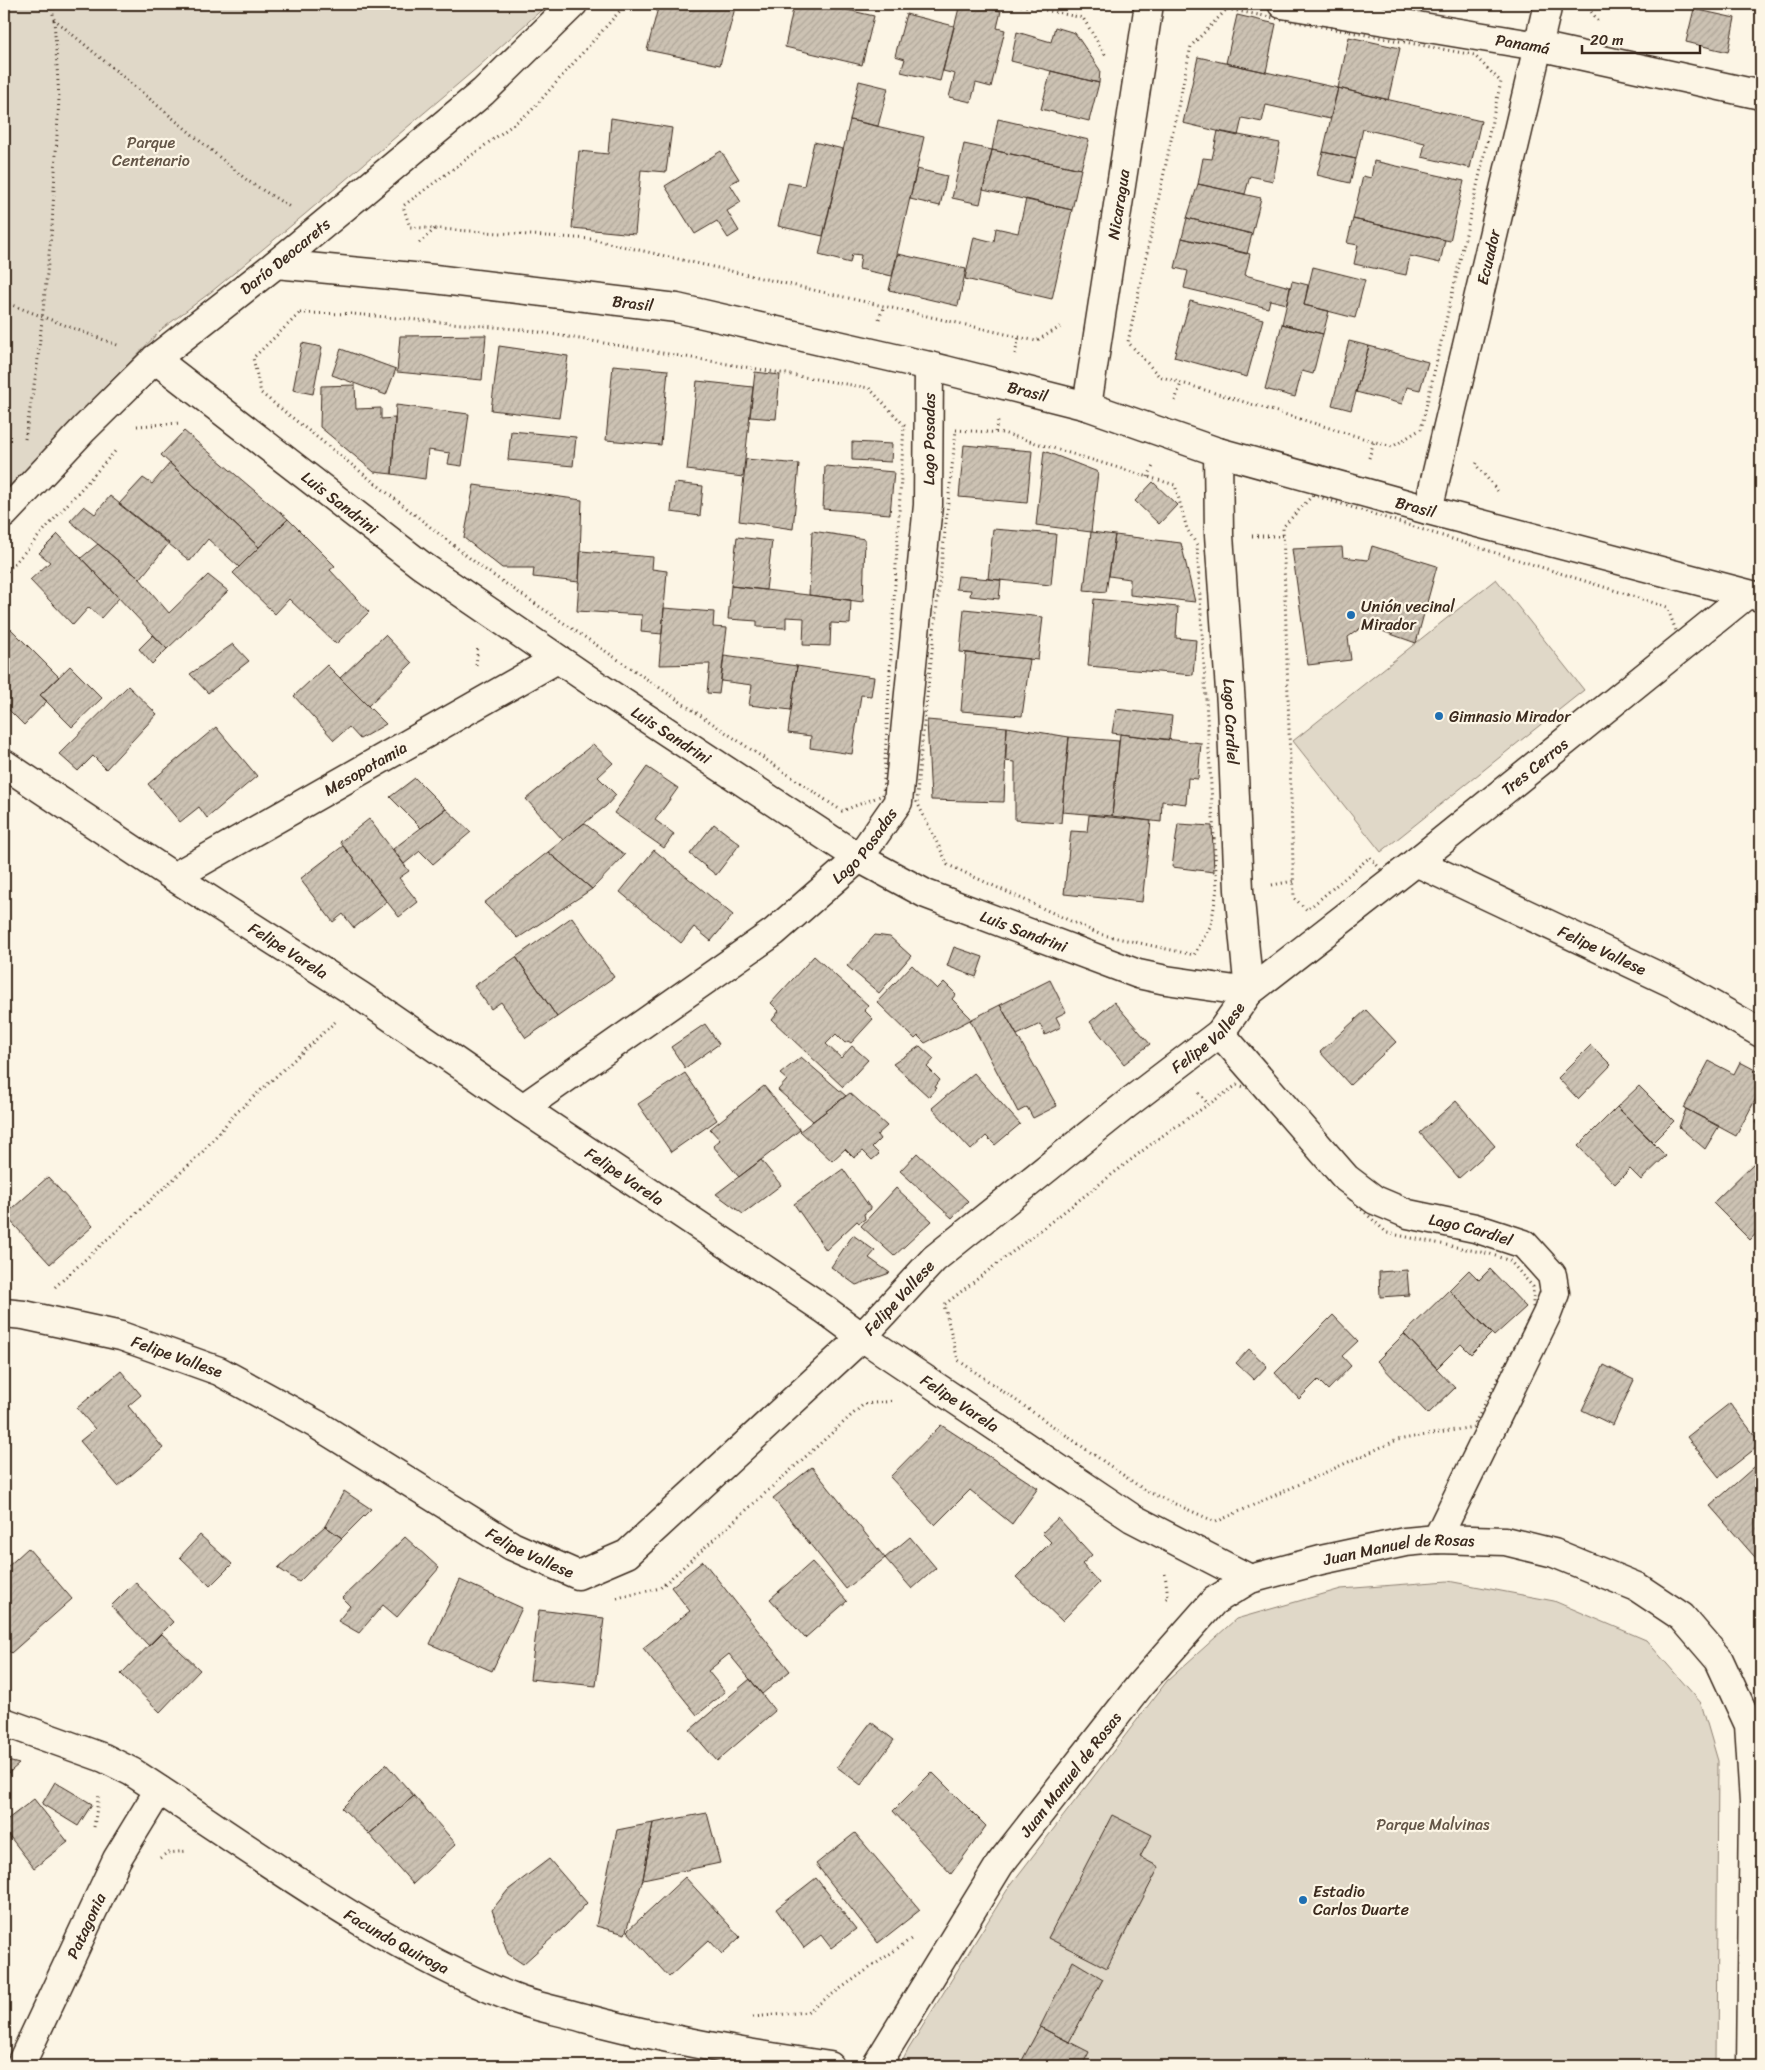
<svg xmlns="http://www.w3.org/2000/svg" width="1765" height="2070" viewBox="0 0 1765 2070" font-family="Sriracha,sans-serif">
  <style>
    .park { fill: #e0d8c8; stroke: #8e8173 }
    .building { fill: url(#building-hatch); stroke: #3b2a1e }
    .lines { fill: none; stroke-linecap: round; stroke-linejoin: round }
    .street-casing { stroke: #3b2a1e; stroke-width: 31 }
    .secondary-casing { stroke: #3b2a1e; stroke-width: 31 }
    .path { stroke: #3b2a1e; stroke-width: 3; stroke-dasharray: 1 4; stroke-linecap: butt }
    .street { stroke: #fcf5e5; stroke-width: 28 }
    .secondary { stroke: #fcf5e5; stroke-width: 28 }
    .poi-dot { fill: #1f6fb2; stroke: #fcf5e5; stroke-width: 2 }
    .labels { text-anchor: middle; stroke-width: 4.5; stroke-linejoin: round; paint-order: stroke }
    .street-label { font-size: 16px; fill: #3b2a1e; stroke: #fcf5e5 }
    .park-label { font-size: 16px; fill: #645648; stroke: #fcf5e5 }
    .poi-label { font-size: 16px; fill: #3b2a1e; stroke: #fcf5e5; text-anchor: start }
  </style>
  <defs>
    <pattern id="building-hatch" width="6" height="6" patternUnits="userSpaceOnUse" patternTransform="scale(1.25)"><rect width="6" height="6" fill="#ccc2b3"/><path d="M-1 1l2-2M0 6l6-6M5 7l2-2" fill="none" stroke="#b0a79a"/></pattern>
  </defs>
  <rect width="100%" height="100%" fill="#fcf5e5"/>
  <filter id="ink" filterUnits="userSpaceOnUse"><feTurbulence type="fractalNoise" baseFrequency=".02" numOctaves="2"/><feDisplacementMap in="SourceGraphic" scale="10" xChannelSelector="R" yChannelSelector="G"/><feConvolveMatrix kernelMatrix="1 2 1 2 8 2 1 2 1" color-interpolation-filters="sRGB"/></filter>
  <g filter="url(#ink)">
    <path class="park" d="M4 4H548L478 67 304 215 211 292 162 329 4 492Z
      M1496 579 1584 690 1381 852 1293 741Z
      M1448 1581 1554 1601 1646 1640 1701 1703 1718 1761 1716 2066H900L908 2050 1009 1887 1167 1681 1236 1619 1341 1589Z"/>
    <path class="building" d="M659 4H736L720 65 647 50Z
      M794 4H830V6L874 16 862 65 785 47Z
      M960 4H971L1001 11 997 28 1005 30 991 87 976 83 971 102 949 97 955 74 943 71Z
      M1694 9 1735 18 1728 52 1686 42Z
      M906 14 954 26 940 81 901 72 905 59 895 56Z
      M1237 15 1276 24 1266 72 1226 63Z
      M1055 27 1075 33 1100 70 1099 83 1011 61 1017 32 1051 42Z
      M1349 37 1400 48 1388 100 1338 88Z
      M1198 57 1338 88 1330 119 1266 105 1262 122 1242 118 1238 136 1183 123Z
      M1051 71 1099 83 1089 121 1041 109Z
      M859 81 888 88 878 126 850 120Z
      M1338 88 1481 121 1470 168 1422 157 1425 143 1363 129 1356 159 1323 152Z
      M611 118 672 128 666 172 641 170 635 234 572 228 579 151 608 154Z
      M998 119 1089 140 1081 169 992 150Z
      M850 120 924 137 892 276 859 269 861 255 852 254 850 263 819 255Z
      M1218 131 1280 143 1273 181 1250 176 1245 194 1198 184 1203 158 1212 159Z
      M814 142 843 149 823 236 778 226 788 183 804 186Z
      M964 144 992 150 980 204 952 198Z
      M992 150 1081 169 1072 210 983 190Z
      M721 151 739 179 730 184 741 202 727 211 739 231 728 238 717 221 695 234 665 186Z
      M1323 152 1356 159 1350 183 1317 175Z
      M1374 161 1464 181 1450 241 1353 219 1363 176 1371 178Z
      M917 169 947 176 940 206 910 199Z
      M1198 184 1261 198 1252 234 1187 218Z
      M1026 199 1072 210 1052 299 965 279 974 237 994 242 996 228 1018 233Z
      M1187 218 1252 234 1247 254 1182 238Z
      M1353 219 1445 240 1440 263 1410 256 1406 275 1354 264 1358 245 1347 243Z
      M1182 238 1250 254 1245 275 1290 287 1287 304 1270 300 1268 308 1184 288 1188 271 1175 268Z
      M898 254 966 269 958 306 889 290Z
      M1313 267 1365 280 1355 318 1304 305Z
      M1292 281 1308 285 1304 305 1329 311 1323 334 1282 324Z
      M1190 301 1263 319 1247 377 1174 357Z
      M1282 324 1323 334 1313 374 1302 371 1295 397 1265 389Z
      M486 335 482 380 397 372 400 336Z
      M1349 341 1369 346 1351 410 1332 405Z
      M302 343 322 347 313 394 293 390Z
      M499 346 568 356 559 418 491 410Z
      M1369 346 1428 362 1420 390 1407 387 1402 404 1356 392Z
      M341 349 396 369 386 395 332 375Z
      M613 365 668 370 661 445 606 440Z
      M755 372 780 375 776 419 750 417Z
      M697 381 753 387 743 477 687 470Z
      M355 385 356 409 381 408V419L395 418 392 474 374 472 320 427 321 386Z
      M396 405 469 414 462 466 448 464 450 453 428 450 425 479 392 474Z
      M184 431 288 519 259 547 161 455Z
      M511 431 576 437 573 466 508 460Z
      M852 442 892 444 891 462 852 460Z
      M964 445 1032 451 1027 503 959 497Z
      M1044 451 1098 472 1091 532 1036 525Z
      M746 459 799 464 793 529 739 521Z
      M170 463 259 547 239 567 208 539 190 561 119 504 143 478 152 484Z
      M825 466 894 472 890 514 823 509Z
      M1153 482 1177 505 1159 524 1135 501Z
      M674 483 703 486 700 516 671 512Z
      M474 485 582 500 579 582 533 577 534 568H502L464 538Z
      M110 496 169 543 140 579 70 521 84 506 95 514Z
      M288 519 335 566 330 570 369 612 336 644 289 599 275 614 233 573Z
      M993 529 1056 534 1051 585 988 579Z
      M812 531 865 539 863 602 809 595Z
      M1091 532 1115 535 1106 592 1084 590Z
      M58 534 119 598 101 618 89 607 73 625 30 580 50 562 39 553Z
      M1115 535 1181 543 1195 602 1130 595V579L1109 576Z
      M737 537 772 541 766 590 731 586Z
      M98 544 140 579 169 613 208 575 228 591 167 649 81 558Z
      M1372 546 1437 566 1416 643 1365 625 1348 637 1351 660 1308 665 1292 549 1342 547 1343 557 1368 560Z
      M581 551 653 557 652 569 667 571 662 634 641 632 642 615 577 611Z
      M958 576 1001 580 999 599 970 596 971 590 956 589Z
      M731 586 851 600 850 624 831 623 830 646 803 645 804 618 786 617V628L757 627V621L728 619Z
      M1094 599 1178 607 1176 638 1196 640 1193 675 1088 666Z
      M664 608 714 612 713 627 727 628 719 694 707 693 710 664 659 665Z
      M964 609 1043 617 1038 660 960 652Z
      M11 629 59 677 40 695 47 701 24 725 4 705V637Z
      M153 635 167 649 152 664 139 649Z
      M385 635 412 663 368 706 340 678Z
      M233 644 249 661 208 693 190 674Z
      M966 653 1030 659 1022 716 961 711Z
      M724 656 797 666 791 710 749 705 752 685 721 681Z
      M327 665 386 724 360 739 349 727 334 740 294 696Z
      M70 666 102 698 72 727 40 695Z
      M797 666 874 677 871 696 861 695 852 754 810 748 811 736 788 733Z
      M128 686 157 714 106 769 93 756 78 771 59 754Z
      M1116 709 1172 716 1169 740 1112 733Z
      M927 720 1007 727 1004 802 931 800Z
      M216 727 257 776 207 818 199 807 180 822 148 784Z
      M1007 727 1069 737 1061 823 1015 820V762L1005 761Z
      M1120 734 1201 743 1198 779 1188 778 1186 804 1162 801 1161 822 1112 816Z
      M1069 737 1119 741 1112 816 1062 812Z
      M593 744 613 763 598 777 616 795 606 806 563 840 526 799Z
      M647 767 678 788 655 820 674 834 664 848 614 813Z
      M415 778 446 809 421 828 390 797Z
      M446 809 471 832 433 864 420 851 404 864 393 849Z
      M1089 815 1151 821 1142 902 1064 894 1071 831 1087 832Z
      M369 819 409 871 399 878 418 902 399 917 340 842Z
      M584 823 625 855 592 889 548 852Z
      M714 824 740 844 716 875 690 854Z
      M1178 824 1212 826 1214 872 1172 867Z
      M343 846 387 902 354 928 343 914 333 922 300 879Z
      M654 850 733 915 711 941 694 927 681 943 620 892Z
      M548 852 592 889 518 938 484 903Z
      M572 917 614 977 557 1017 516 957Z
      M875 935 890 937 911 956 879 993 847 966Z
      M954 947 983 957 976 977 947 966Z
      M814 956 869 1006 864 1010 873 1019 851 1043 848 1041 845 1043 836 1034 826 1044 841 1058 852 1046 868 1060 843 1087 772 1020 779 1011 771 1003Z
      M516 957 557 1017 526 1038 501 1002 491 1009 474 986Z
      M912 965 937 989 944 982 956 994 952 999 972 1019 925 1043 918 1036 915 1039 877 1002Z
      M1050 980 1066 1012 1056 1017 1061 1027 1045 1035 1040 1024 1017 1035 1000 1005Z
      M1114 1002 1150 1044 1124 1064 1090 1022Z
      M1000 1005 1057 1106 1033 1118 1027 1107 1018 1112 970 1020Z
      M1366 1010 1396 1042 1350 1085 1320 1052Z
      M705 1024 719 1044 685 1068 671 1047Z
      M1591 1045 1611 1065 1578 1099 1558 1078Z
      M920 1046 934 1059 927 1067 940 1080 935 1087 937 1088 929 1097 893 1064Z
      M801 1057 846 1096 813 1121 778 1090 787 1080 780 1074Z
      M1709 1061 1734 1074 1740 1062 1761 1073V1089L1736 1136 1684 1108Z
      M685 1073 717 1120 671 1152 638 1104Z
      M974 1073 1020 1124 995 1145 986 1136 971 1150 932 1108Z
      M764 1086 800 1130 739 1177 713 1146 720 1140 710 1129Z
      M1639 1086 1674 1121 1653 1142 1617 1107Z
      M850 1093 887 1126 877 1135 880 1139 872 1147 879 1154 872 1160 863 1151 854 1158 845 1149 832 1161 800 1131Z
      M1456 1101 1495 1146 1459 1178 1420 1133Z
      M1617 1107 1666 1156 1641 1180 1630 1169 1615 1184 1578 1146Z
      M1686 1109 1719 1126 1705 1149 1679 1127Z
      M1761 1117V1131L1755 1122Z
      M917 1153 968 1201 952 1218 900 1171Z
      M761 1160 781 1185 743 1214 716 1194Z
      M1756 1161 1761 1166V1228L1750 1240 1713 1203Z
      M843 1169 871 1209 864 1214 865 1219 859 1223 857 1221 826 1250 794 1204Z
      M48 1177 93 1226 50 1264 5 1215Z
      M896 1188 932 1221 894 1256 861 1226Z
      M853 1235 875 1251 869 1258 890 1273 856 1285 831 1267Z
      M1490 1269 1526 1307 1494 1336 1449 1290 1469 1270 1479 1280Z
      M1407 1270 1409 1295 1380 1297 1379 1272Z
      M1449 1290 1492 1333 1471 1354 1461 1344 1437 1368 1404 1334Z
      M1333 1315 1358 1341 1342 1356 1351 1366 1328 1390 1318 1380 1299 1399 1275 1373Z
      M1404 1334 1455 1388 1428 1414 1377 1361Z
      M1249 1349 1267 1366 1254 1380 1236 1363Z
      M1604 1365 1634 1380 1613 1425 1582 1410Z
      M121 1371 141 1395 128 1406 163 1448 118 1486 80 1441 95 1429 77 1408Z
      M1730 1403 1761 1444 1719 1477 1687 1437Z
      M941 1425 1038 1488 1012 1524 970 1490 935 1525 890 1477Z
      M1761 1461V1564L1710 1506Z
      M812 1467 885 1558 846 1589 773 1498Z
      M344 1491 371 1509 342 1538 325 1526Z
      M1058 1518 1092 1555 1082 1564 1099 1583 1062 1621 1016 1577 1051 1542 1042 1533Z
      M325 1526 342 1538 299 1582 278 1568Z
      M200 1535 232 1564 210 1586 180 1557Z
      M405 1537 439 1568 397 1617 383 1605 359 1633 338 1621 350 1606 342 1598Z
      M910 1537 936 1568 912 1589 885 1558Z
      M28 1548 72 1599 11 1653 4 1646V1570Z
      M703 1561 790 1671 762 1694 729 1654 708 1671 725 1692 697 1715 643 1648 690 1611 671 1587Z
      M812 1562 847 1601 805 1638 770 1599Z
      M460 1580 522 1608 492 1671 430 1644Z
      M135 1582 173 1622 149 1646 111 1606Z
      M539 1610 604 1618 596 1686 530 1679Z
      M161 1633 200 1670 160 1712 121 1674Z
      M750 1679 775 1711 717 1761 690 1730Z
      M871 1722 894 1740 861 1785 837 1767Z
      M4 1760 19 1764 4 1777Z
      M386 1764 414 1796 369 1834 342 1808Z
      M932 1772 986 1826 951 1874 893 1811Z
      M55 1782 92 1804 78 1826 42 1804Z
      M414 1796 456 1844 413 1884 369 1834Z
      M34 1799 68 1842 34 1868 4 1829V1822Z
      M707 1813 720 1863 643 1879 653 1823Z
      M1112 1815 1152 1835 1140 1857 1159 1867 1107 1968 1048 1938Z
      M653 1823 643 1879 625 1934 596 1926 617 1830Z
      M855 1833 920 1910 878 1943 816 1864Z
      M549 1859 587 1903 565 1926 523 1964 508 1954 492 1910 508 1890Z
      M685 1877 740 1937 722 1954 709 1940 669 1977 627 1931Z
      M816 1878 856 1929 831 1948 821 1935 804 1948 776 1909Z
      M1073 1961 1103 1979 1069 2042 1040 2027Z
      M1040 2027 1089 2052 1082 2066H1019Z"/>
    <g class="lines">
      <g class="street-casing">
        <g id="street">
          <path id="s1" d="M1282 4 1538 46 1761 95"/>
          <path id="s2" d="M276 264 434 279 677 308 929 366 1087 406 1218 452 1428 510 1760 597"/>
          <path id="s3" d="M155 359 421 565 602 689 859 858 926 894 1138 974 1166 980 1249 992"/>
          <path id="s4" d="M1087 406 1149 4"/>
          <path id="s5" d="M1218 452 1219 535 1231 705 1239 890 1249 992"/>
          <path id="s6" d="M1428 510 1548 4"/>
          <path id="s7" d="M4 764 174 877 359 995 523 1108 824 1309 862 1337 1132 1518 1250 1579"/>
          <path id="s8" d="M1416 862 1677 985 1761 1033"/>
          <path id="s9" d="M174 877 557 659"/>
          <path id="s10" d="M1220 1033 1346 1178 1375 1200 1408 1214 1475 1228 1524 1244 1552 1275 1555 1293 1547 1314 1437 1539"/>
          <path id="s11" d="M523 1108 774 932 859 858 898 802 928 505 929 366"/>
          <path id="s12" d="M4 1313 24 1315 121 1336 219 1371 316 1424 512 1546 578 1575 627 1554 862 1337 934 1259 1127 1104 1220 1033 1249 992 1416 862 1746 595"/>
          <path id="s13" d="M4 1722 104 1758 132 1772C256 1852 375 1943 513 1998 535 2007 561 2011 584 2018 665 2040 747 2054 830 2066"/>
          <path id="s14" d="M20 2066 117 1859 159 1790"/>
          <path id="s15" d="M876 2066 1000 1864 1140 1685 1214 1601 1250 1579 1321 1560 1405 1542 1437 1539 1505 1541 1554 1553 1637 1587 1682 1617 1719 1660 1749 1725 1754 1802 1751 2066"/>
        </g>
      </g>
      <g class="secondary-casing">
        <g id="secondary">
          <path id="s16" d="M4 514 84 429 155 359 276 264 483 92 573 4"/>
        </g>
      </g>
      <path class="path" d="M51 4 54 19 248 181 290 207
        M626 4 530 112 403 206 410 227 591 239 1036 341 1064 325
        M1016 4 1083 18 1106 56
        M1585 4 1600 23
        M1227 9 1474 55 1501 82 1421 429 1392 447 1159 376 1128 342 1191 46Z
        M419 243 435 229
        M4 302 120 346
        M300 313 353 314 527 330 869 388 904 425 883 795 842 811 481 567 261 393 253 358Z
        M879 319 884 306
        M1015 354 1019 337
        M1175 401 1181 383
        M137 426 181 423
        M956 430 1003 433 1175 485 1187 529 1197 545 1217 889 1211 925 1194 955 1099 934 948 865 917 802 918 779Z
        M995 432 999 418
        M25 439 37 367 52 226 59 98 54 19
        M1369 458 1374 441
        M1477 463 1476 465 1498 491
        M1148 477 1153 466
        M1313 495 1667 607 1678 636 1602 704 1387 877 1370 857 1307 910 1294 898 1283 527Z
        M1252 536H1283
        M4 575 117 449
        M476 665 478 646
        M1272 885 1294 881
        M1237 1085 1260 1091 1342 1191 1387 1233 1490 1254 1510 1261 1533 1287V1312L1473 1427 1397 1440 1216 1522 1146 1491 958 1360 944 1305 1159 1138Z
        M1199 1093 1208 1104
        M55 1287 200 1155 234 1115 335 1022
        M1165 1574 1168 1597 1166 1599
        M617 1598 660 1588 864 1404 894 1401
        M94 1827 99 1794
        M160 1858 167 1853 188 1851
        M753 2017 807 2012 911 1939"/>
      <use href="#street" class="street"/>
      <use href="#secondary" class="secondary"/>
    </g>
  </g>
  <g class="poi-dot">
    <circle cx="1351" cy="615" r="5"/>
    <circle cx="1439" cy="716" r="5"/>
    <circle cx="1303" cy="1900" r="5"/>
  </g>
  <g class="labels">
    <g class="street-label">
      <text dy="6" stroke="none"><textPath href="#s1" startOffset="244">Panamá</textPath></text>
      <text dy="6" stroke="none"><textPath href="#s4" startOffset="204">Nicaragua</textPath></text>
      <text dy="6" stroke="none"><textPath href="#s16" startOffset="382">Darío Deocarets</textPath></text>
      <text dy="6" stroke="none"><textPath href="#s6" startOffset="260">Ecuador</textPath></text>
      <text dy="6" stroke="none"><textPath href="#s2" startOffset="359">Brasil</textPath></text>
      <text dy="6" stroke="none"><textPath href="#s2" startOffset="764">Brasil</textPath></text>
      <text dy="6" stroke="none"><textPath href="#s11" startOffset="852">Lago Posadas</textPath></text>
      <text dy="6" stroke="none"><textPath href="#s3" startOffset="234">Luis Sandrini</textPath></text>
      <text dy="6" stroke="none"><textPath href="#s2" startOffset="1169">Brasil</textPath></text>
      <text dy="6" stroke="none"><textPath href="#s5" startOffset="270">Lago Cardiel</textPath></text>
      <text dy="6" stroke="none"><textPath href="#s3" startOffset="639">Luis Sandrini</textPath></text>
      <text dy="6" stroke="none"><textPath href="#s12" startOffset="1895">Tres Cerros</textPath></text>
      <text dy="6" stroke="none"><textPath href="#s9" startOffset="220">Mesopotamia</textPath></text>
      <text dy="6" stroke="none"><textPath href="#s11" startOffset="432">Lago Posadas</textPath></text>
      <text dy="6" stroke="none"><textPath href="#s3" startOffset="1044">Luis Sandrini</textPath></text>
      <text dy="6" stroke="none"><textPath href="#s7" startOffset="340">Felipe Varela</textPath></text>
      <text dy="6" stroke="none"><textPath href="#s8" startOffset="206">Felipe Vallese</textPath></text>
      <text dy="6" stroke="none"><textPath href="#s12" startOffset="1469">Felipe Vallese</textPath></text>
      <text dy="6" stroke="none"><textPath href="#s7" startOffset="745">Felipe Varela</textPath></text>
      <text dy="6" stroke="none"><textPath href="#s10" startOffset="329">Lago Cardiel</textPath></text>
      <text dy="6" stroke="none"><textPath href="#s12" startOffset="1064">Felipe Vallese</textPath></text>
      <text dy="6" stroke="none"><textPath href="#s12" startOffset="179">Felipe Vallese</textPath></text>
      <text dy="6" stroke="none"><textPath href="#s7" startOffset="1150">Felipe Varela</textPath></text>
      <text dy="6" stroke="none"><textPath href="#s12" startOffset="584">Felipe Vallese</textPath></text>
      <text dy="6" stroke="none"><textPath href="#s15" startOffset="771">Juan Manuel de Rosas</textPath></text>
      <text dy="6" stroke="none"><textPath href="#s15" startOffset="351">Juan Manuel de Rosas</textPath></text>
      <text dy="6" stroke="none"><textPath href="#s14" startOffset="155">Patagonia</textPath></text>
      <text dy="6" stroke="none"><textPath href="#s13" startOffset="452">Facundo Quiroga</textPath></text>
    </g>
    <g class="park-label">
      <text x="151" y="148">Parque<tspan x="151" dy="18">Centenario</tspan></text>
      <text x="1433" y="1830">Parque Malvinas</text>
    </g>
    <g class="poi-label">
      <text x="1361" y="612">Unión vecinal<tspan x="1361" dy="18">Mirador</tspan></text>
      <text x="1449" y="722">Gimnasio Mirador</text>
      <text x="1313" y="1897">Estadio<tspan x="1313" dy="18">Carlos Duarte</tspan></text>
    </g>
  </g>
  <rect width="1765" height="2070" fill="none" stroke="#fcf5e5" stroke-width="20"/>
  <rect x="10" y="10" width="1745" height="2050" fill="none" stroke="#3b2a1e" stroke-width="2" filter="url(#ink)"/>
  <path d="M1582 45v8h118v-8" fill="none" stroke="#3b2a1e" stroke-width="2.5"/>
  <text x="1590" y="45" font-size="15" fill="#3b2a1e" stroke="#fcf5e5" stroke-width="4" paint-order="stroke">20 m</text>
</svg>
